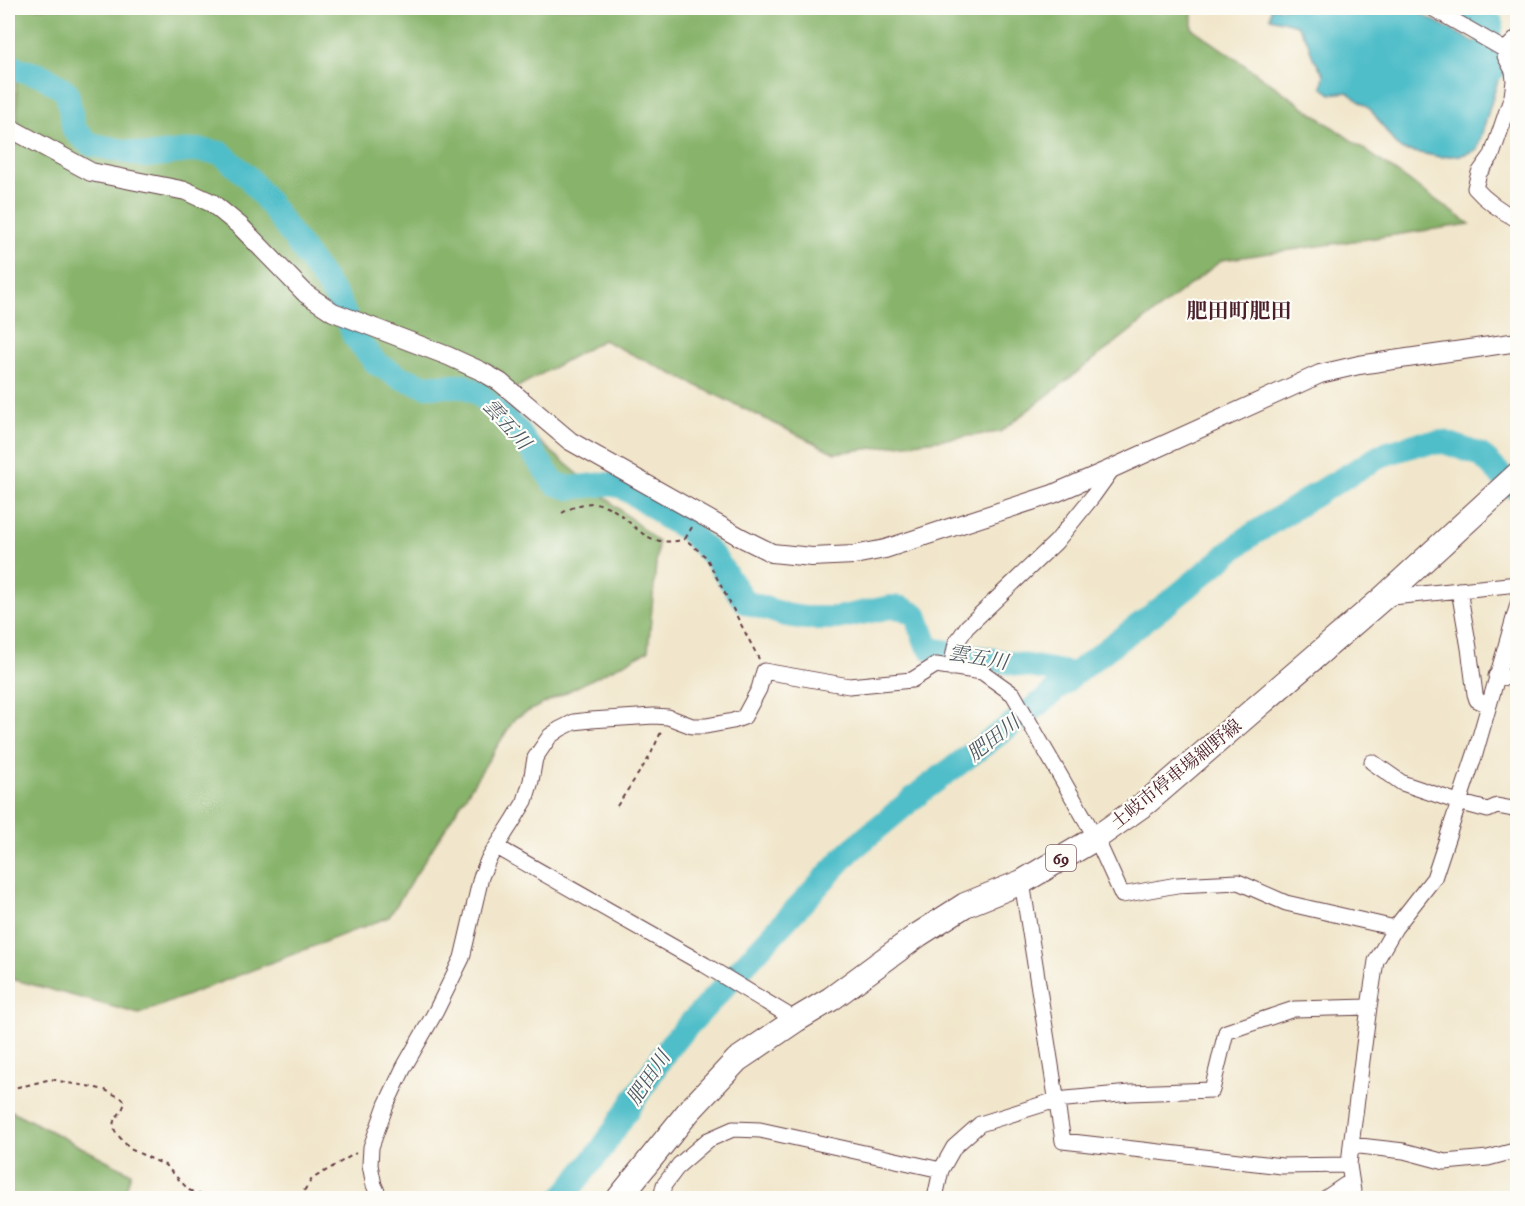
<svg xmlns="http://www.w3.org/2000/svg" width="1525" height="1206" viewBox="0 0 1525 1206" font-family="'IM FELL Double Pica','Noto Serif JP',serif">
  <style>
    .green { fill: #aad17b; stroke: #7a7853; stroke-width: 1.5 }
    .forest { fill: #87b36b; stroke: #68694b; stroke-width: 1.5 }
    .water { fill: #50bec9; stroke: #4d6e7a; stroke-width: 1.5 }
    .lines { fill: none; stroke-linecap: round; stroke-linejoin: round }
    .river { stroke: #50bec9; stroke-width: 24 }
    .minor-casing { stroke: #633d43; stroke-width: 17 }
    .tertiary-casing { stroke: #633d43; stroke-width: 20 }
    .primary-casing { stroke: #633d43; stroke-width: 26 }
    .path { stroke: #633d43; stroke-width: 2; stroke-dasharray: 4.5 4.5; stroke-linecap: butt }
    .minor { stroke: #fff; stroke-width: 15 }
    .tertiary { stroke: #fff; stroke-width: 18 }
    .primary { stroke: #fff; stroke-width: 24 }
    .labels { text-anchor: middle; stroke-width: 4.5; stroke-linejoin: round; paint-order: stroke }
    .shield { fill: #fdfcf7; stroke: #806168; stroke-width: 1.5 }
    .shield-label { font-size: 16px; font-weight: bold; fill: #4a1f2b }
    .street-label { font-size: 18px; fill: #4a1f2b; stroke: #fdfcf7 }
    .water-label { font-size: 20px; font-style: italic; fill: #4c5762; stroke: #fdfcf7 }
    .quarter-label { font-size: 21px; font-weight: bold; fill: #4a1f2b; stroke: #fdfcf7 }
  </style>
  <rect width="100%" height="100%" fill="#fdfcf7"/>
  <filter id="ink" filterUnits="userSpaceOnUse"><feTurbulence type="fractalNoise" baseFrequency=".0167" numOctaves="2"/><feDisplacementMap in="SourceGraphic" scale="12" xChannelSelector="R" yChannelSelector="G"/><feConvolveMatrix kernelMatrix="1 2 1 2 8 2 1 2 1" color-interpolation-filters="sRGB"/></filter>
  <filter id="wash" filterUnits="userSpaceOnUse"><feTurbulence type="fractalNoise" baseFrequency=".008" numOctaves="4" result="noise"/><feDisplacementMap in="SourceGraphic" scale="24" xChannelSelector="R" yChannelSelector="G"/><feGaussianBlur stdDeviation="1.35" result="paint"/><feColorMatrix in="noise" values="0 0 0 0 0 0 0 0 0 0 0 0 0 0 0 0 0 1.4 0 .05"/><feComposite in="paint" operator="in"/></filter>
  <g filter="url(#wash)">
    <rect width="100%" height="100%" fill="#f1e6cb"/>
    <path class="green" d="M8 8H13L18 123 8 118Z"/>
    <path class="forest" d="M13 8H1192V28L1470 224 1222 260 1000 432 835 453 603 340 492 401 658 542 648 651 515 718 389 917 139 1014 8 978V118L18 122Z
      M8 1109 131 1173 124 1198H8Z"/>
    <path class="water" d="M1271 8H1410L1488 49 1498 80 1477 150 1462 155 1441 157 1403 150 1396 145 1371 110 1347 92 1331 94 1322 87 1324 74 1313 58 1308 42 1297 25 1270 18Z"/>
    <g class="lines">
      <path class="river" d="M1458 8 1492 24 1485 54 1491 70 1511 59 1518 58
        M8 63 14 68 43 76 67 92 74 130 90 144 146 156 198 150 221 153 248 177 268 202 339 301 354 336 376 363 399 377 425 386H464L478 393 518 431 554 483 569 488 606 484 621 486 658 510 665 517 686 529 714 557 745 602 786 615 805 618H837L891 607 902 608 916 615 926 643 931 649 1074 674
        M562 1198 601 1150 670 1045 850 851 922 791 1043 701 1074 674 1173 599 1247 538 1313 496 1382 455 1418 444 1444 442 1481 455 1513 487 1518 489"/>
    </g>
  </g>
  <g filter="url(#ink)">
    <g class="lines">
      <g class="minor-casing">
        <path id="minor" d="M1432 8 1505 50 1518 37
          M1505 50V56L1513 71 1514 81 1512 96 1492 155 1479 173 1475 188C1487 202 1501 211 1518 220
          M1459 590 1469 648 1475 694 1477 700 1488 705
          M1383 598 1518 584
          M951 668 956 643 967 627 1056 542 1093 496 1113 468
          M1496 676 1518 679
          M1372 762 1402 783 1458 802 1488 810 1497 806 1518 810
          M497 847 705 965 796 1020
          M1022 882 1063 1141 1282 1166 1349 1165
          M1351 1145 1404 1151 1445 1162 1488 1158 1518 1150
          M380 1198 374 1185 370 1165 371 1147 386 1105 404 1067 436 1011 462 958 481 877 488 860 513 821 525 801 531 781 535 758 550 736 560 729 574 722 591 720 654 716 668 717 692 726H706L733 721 744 717 759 689 764 671 849 686 912 680 936 665 982 672 1013 694 1096 838 1122 895 1177 885 1238 882 1286 903 1395 928
          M661 1198 664 1185 679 1165 708 1140 733 1129 760 1130 941 1170
          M935 1198 941 1170 954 1147 980 1124 1056 1100 1130 1093 1212 1090 1226 1032 1294 1009 1369 1007
          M1326 1198 1345 1185 1352 1184
          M1354 1198 1349 1165 1351 1145 1369 1007 1376 961 1395 928 1434 878 1475 754 1518 604"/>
      </g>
      <g class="tertiary-casing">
        <path id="tertiary" d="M8 127 91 172 186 191 212 203 240 226 306 294 333 312 448 356 481 371 500 382 570 441 742 538 772 553 812 557 854 555 885 549 1053 494 1113 468 1320 374 1359 365 1518 342"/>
      </g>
      <g class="primary-casing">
        <path id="primary" d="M619 1198 689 1111 737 1060 796 1020 831 999 918 935 965 905 1022 882 1096 838 1147 802 1383 598 1518 474"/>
      </g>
      <path class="path" d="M562 513C571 508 582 503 593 503 632 506 635 553 685 539
        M692 527 685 539 706 557 759 659
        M617 806 650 756 661 732
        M8 1089 28 1085 51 1079 68 1083 87 1086 105 1090 123 1099 125 1103 122 1110 114 1121 113 1126 116 1133 130 1149 165 1165 189 1190 197 1194 212 1197H225L232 1198
        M299 1198 312 1179 356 1153"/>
      <use href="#minor" class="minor"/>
      <use href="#tertiary" class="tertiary"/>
      <use href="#primary" class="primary"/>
    </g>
  </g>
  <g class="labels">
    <rect class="shield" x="1046" y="845" width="30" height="26" rx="4.5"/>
    <g class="shield-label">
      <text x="1061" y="864">69</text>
    </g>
    <g class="street-label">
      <text transform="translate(1176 774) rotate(-39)" y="6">土岐市停車場細野線</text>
    </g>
    <g class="water-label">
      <text transform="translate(507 424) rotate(48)" y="7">雲五川</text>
      <text transform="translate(978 657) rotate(10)" y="7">雲五川</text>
      <text transform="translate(993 738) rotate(-38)" y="7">肥田川</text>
      <text transform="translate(648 1078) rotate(-56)" y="7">肥田川</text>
    </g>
    <g class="quarter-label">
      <text x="1239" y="318">肥田町肥田</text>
    </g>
  </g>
  <rect width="1525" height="1206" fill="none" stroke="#fdfcf7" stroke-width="30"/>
</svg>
